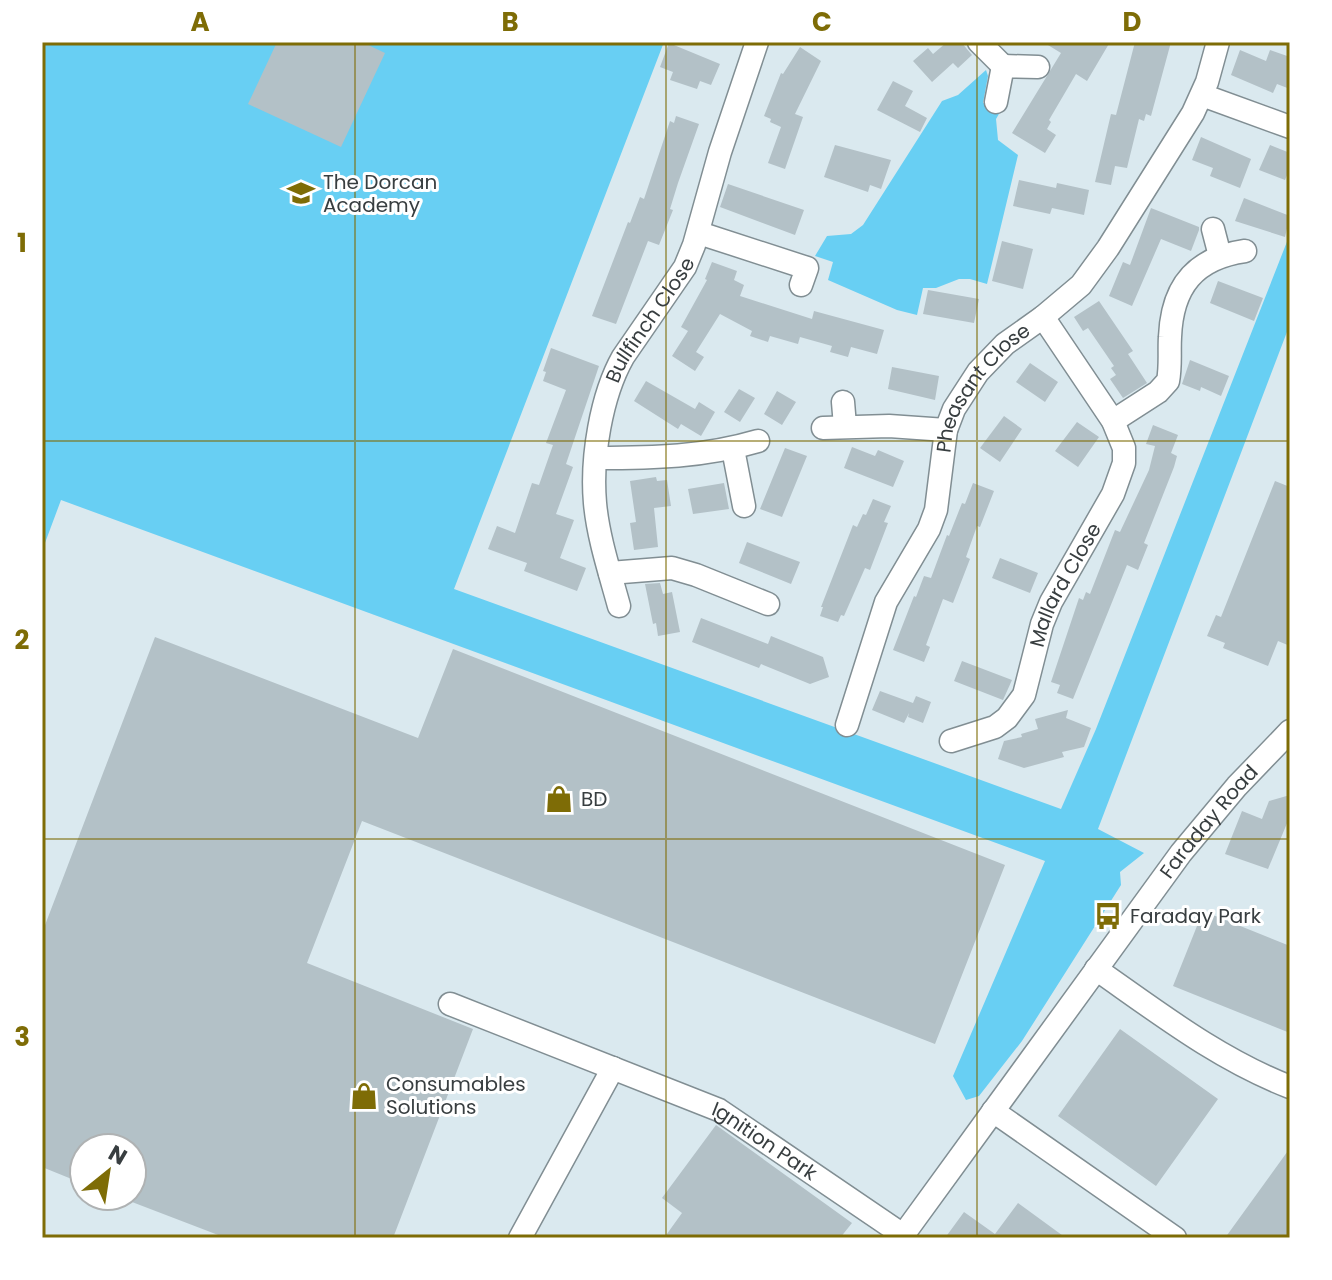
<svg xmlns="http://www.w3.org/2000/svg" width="1332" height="1280" viewBox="0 0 1332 1280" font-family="Poppins,sans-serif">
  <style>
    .green { fill: #68cff3 }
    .building { fill: #b3c1c7 }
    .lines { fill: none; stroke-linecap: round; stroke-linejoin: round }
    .street-casing { stroke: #818e93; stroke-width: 25 }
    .street { stroke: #fff; stroke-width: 22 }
    .grid { fill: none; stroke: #7e6c06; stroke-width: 2; stroke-opacity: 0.55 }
    .labels { text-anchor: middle; stroke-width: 6; stroke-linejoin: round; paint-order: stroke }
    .poi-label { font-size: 20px; fill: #383e40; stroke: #fff; text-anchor: start }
    .street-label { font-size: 20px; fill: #383e40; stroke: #fff }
    .neatline { fill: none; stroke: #7e6c06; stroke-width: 3 }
    .grid-label { font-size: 26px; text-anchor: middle; font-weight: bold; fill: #7e6c06 }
  </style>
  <rect width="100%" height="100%" fill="#dae9ef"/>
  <path class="green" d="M42 42H664L454 589 1061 809 1096 729 1290 234V324L1098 829 1144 853 1120 872 1121 885 1022 1041 979 1096 966 1100 953 1076 1045 861 61 500 42 551Z
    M986 70 988 76 983 103 1003 107 996 119 998 140 1018 155 987 284 970 279H959L936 288H923L917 315 897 310 828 280 833 262 815 256 827 236 851 234 863 225 942 101 958 95Z"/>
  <path class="building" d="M277 42H362L385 53 341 147 248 104Z
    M947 42H961L972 55 958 68 953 63 932 82 913 61 928 48 933 54Z
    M1043 42H1110L1087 81 1076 74 1049 120 1051 122 1047 129 1056 135 1045 153 1012 133 1061 53Z
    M1135 42H1171L1151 116 1146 114 1144 121 1139 119 1127 168 1115 166 1111 185 1095 182 1111 114 1116 115Z
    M669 43 720 64 711 85 700 81 697 89 670 80 673 72 660 67Z
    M800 47 821 61 795 114 803 117 785 169 768 163 781 127 770 122 771 119 764 116 781 73 783 74Z
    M1240 50 1266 61 1270 50 1290 57V89L1277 84 1273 93 1231 75Z
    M893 81 913 91 905 106 927 118 920 132 877 110Z
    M676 116 699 124 678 183 670 209 673 210 659 245 648 241 616 324 592 316 628 222 630 223 640 197 644 199 670 121 674 123Z
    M1201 137 1251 159 1240 188 1210 176 1213 168 1192 160Z
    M835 145 891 160 881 189 870 185 868 192 824 177Z
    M1270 145 1290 153V168L1285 180 1259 170Z
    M1019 180 1056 188 1057 183 1089 190 1084 215 1052 208 1050 214 1013 206Z
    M728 184 804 210 795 235 720 207Z
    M1244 198 1290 216 1285 237 1235 221Z
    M1151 208 1199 227V230L1191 251 1161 239 1132 306 1109 296 1123 262 1130 265Z
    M1002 241 1033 249 1023 289 992 281Z
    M712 262 737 271 734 280 744 285 740 296 812 319 814 311 884 330 877 354 851 347 848 357 830 352 832 346 800 337 798 344 770 336 768 342 750 336 752 331 720 314 696 352 704 357 695 371 672 356 688 331 681 327 707 280 705 279Z
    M1218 281 1263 298 1254 321 1210 303Z
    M928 290 979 299 974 323 923 314Z
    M1099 301 1133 351 1128 354 1147 383 1123 398 1110 379 1116 375 1111 368 1114 366 1088 328 1083 331 1074 317Z
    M551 348 599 366 566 464 573 467 556 514 574 520 560 558 586 568 577 591 524 571 527 563 488 549 497 526 515 533 532 483 539 485 553 445 546 443 566 390 543 381 546 372 543 371Z
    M1190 360 1229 376 1221 396 1201 387 1200 391 1182 384Z
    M1030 363 1058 382 1045 402 1016 382Z
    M892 367 939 376 935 400 888 389Z
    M646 381 695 409 699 402 715 412 701 436 681 424 678 429 634 401Z
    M739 389 755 398 740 422 724 412Z
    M777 391 796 402 782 425 764 414Z
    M1004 416 1022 429 1000 462 980 448Z
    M1077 422 1099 437 1078 467 1055 451Z
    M1153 425 1178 435 1171 453 1177 456 1174 467 1144 543 1148 545 1138 570 1127 565 1073 699 1057 693 1060 685 1051 682 1079 598 1083 600 1086 592 1090 594 1115 530 1120 532 1149 470 1155 446 1146 444Z
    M852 447 875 456 878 450 904 461 893 487 844 468Z
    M785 448 807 456 782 517 760 509Z
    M656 477 657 481 667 480 671 506 654 508 658 547 634 550 630 523 636 522 630 481Z
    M1275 481 1290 487V646L1278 641 1268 666 1223 648 1225 643 1207 636 1216 615 1221 617Z
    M724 483 729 509 693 514 688 489Z
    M973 483 994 491 980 527 977 526 966 557 970 559 953 603 943 599 926 645 930 647 924 662 893 650 914 596 916 597 924 576 931 578 947 535 949 536 962 503 965 504Z
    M873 499 891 506 884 522 888 523 870 570 865 568 844 616 841 615 838 622 820 616 823 607H821L853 525 857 527 863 514 866 515Z
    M747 542 800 562 791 584 739 563Z
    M1000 558 1038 573 1030 593 992 578Z
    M660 583 663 594 672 592 680 632 658 636 656 623 653 624 645 584Z
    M701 618 768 644 771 636 823 657 829 677 810 684 761 664 759 668 692 642Z
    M155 637 418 738 453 649 1005 865 935 1044 362 821 307 963 473 1029 393 1238H226L132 1202V1148H84V1184L42 1167V933Z
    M962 661 1012 680 1003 700 954 681Z
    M880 691 913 703 916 696 931 702 923 723 908 717 909 713 904 723 872 710Z
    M1068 710 1066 718 1091 728 1084 747 1062 752 1064 757 1024 768 998 759 1004 741 1022 737 1021 734 1038 729 1035 719Z
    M1290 795V816L1268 869 1225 854 1242 811 1262 819 1269 801Z
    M1203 911 1290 946V1033L1173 986Z
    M1120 1029 1218 1099 1156 1186 1058 1116Z
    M716 1125 852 1223 840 1238H664L682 1213 662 1198Z
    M1290 1148V1238H1225Z
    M1018 1203 1066 1238H945L964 1212 995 1234Z"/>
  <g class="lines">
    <g class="street-casing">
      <g id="street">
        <path d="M979 42 1003 66"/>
        <path d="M1202 95 1290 127"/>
        <path d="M996 102 1003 66 1038 67"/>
        <path d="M1213 229 1220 256"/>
        <path d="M699 233 807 268 801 285"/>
        <path d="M843 402 845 426"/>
        <path d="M1113 421 1158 392 1168 381C1171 366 1169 351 1170 337 1172 286 1195 258 1245 251"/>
        <path d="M823 428 889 426 946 430"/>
        <path d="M733 449 744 506"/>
        <path d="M597 458C653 458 704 457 758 441"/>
        <path d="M610 573 672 568 696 575 768 604"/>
        <path id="s1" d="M619 606C610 573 598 537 595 503 591 458 601 396 623 357L685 267 694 245 720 152 757 42"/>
        <path id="s2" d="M847 725 886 602 929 529 936 510 946 430 954 409 978 372 1005 344 1043 317 1081 285 1108 248 1193 113 1207 82 1218 42"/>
        <path id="s3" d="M951 741 995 727 1007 718 1024 695 1042 624 1051 602 1113 494 1124 463V448L1113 421 1043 317"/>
        <path d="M1096 969C1159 1013 1218 1059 1290 1087"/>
        <path id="s4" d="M450 1004 719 1110 903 1235"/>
        <path d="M993 1111 1175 1238"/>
        <path d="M520 1238 613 1068"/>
        <path id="s5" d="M901 1238 1181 853 1237 786 1290 731"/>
      </g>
    </g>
    <use href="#street" class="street"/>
  </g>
  <path class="grid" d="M355 42V1238M666 42V1238M977 42V1238M42 441H1290M42 839H1290"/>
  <defs>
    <g id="school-bare" transform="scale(2.16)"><path d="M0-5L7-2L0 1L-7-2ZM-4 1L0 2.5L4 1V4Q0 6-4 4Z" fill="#7e6c06" stroke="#fff" stroke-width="2.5" paint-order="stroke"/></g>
    <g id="shop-bare" transform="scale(2.16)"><path d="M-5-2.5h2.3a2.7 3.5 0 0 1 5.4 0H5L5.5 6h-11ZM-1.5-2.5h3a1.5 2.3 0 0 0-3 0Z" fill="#7e6c06" stroke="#fff" stroke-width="2.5" paint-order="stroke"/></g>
    <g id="bus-bare" transform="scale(2.16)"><path d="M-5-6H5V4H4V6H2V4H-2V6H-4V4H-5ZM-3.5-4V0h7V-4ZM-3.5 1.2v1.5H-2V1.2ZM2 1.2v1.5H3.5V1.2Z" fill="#7e6c06" stroke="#fff" stroke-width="2.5" paint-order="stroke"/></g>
  </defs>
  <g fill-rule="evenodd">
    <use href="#school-bare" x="301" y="193"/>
    <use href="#shop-bare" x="559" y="799"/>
    <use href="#bus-bare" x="1108" y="916"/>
    <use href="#shop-bare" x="364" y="1096"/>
  </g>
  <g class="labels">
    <g class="poi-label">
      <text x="323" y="189">The Dorcan<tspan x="323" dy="23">Academy</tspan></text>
      <text x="581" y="806">BD</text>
      <text x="1130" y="923">Faraday Park</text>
      <text x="386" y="1091">Consumables<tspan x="386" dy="23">Solutions</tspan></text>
    </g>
    <g class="street-label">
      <text dy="7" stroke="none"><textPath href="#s1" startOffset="302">Bullfinch Close</textPath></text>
      <text dy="7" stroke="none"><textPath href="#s2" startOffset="370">Pheasant Close</textPath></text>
      <text dy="7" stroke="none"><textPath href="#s3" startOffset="208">Mallard Close</textPath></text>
      <text dy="7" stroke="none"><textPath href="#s5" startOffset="518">Faraday Road</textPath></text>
      <text dy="7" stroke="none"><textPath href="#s4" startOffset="344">Ignition Park</textPath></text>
    </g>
  </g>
  <rect width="1332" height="1280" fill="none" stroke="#ffffff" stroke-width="88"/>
  <g transform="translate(108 1172) rotate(30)"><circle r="38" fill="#ffffff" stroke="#afb2b3" stroke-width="2"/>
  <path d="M0-6L14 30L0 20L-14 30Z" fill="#7e6c06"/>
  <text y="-12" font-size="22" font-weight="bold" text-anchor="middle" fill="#383e40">N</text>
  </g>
  <rect x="44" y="44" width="1244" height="1192" class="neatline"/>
  <g class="grid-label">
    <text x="200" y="31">A</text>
    <text x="510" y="31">B</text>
    <text x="822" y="31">C</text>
    <text x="1132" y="31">D</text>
    <text x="22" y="252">1</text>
    <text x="22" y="649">2</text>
    <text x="22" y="1046">3</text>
  </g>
</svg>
